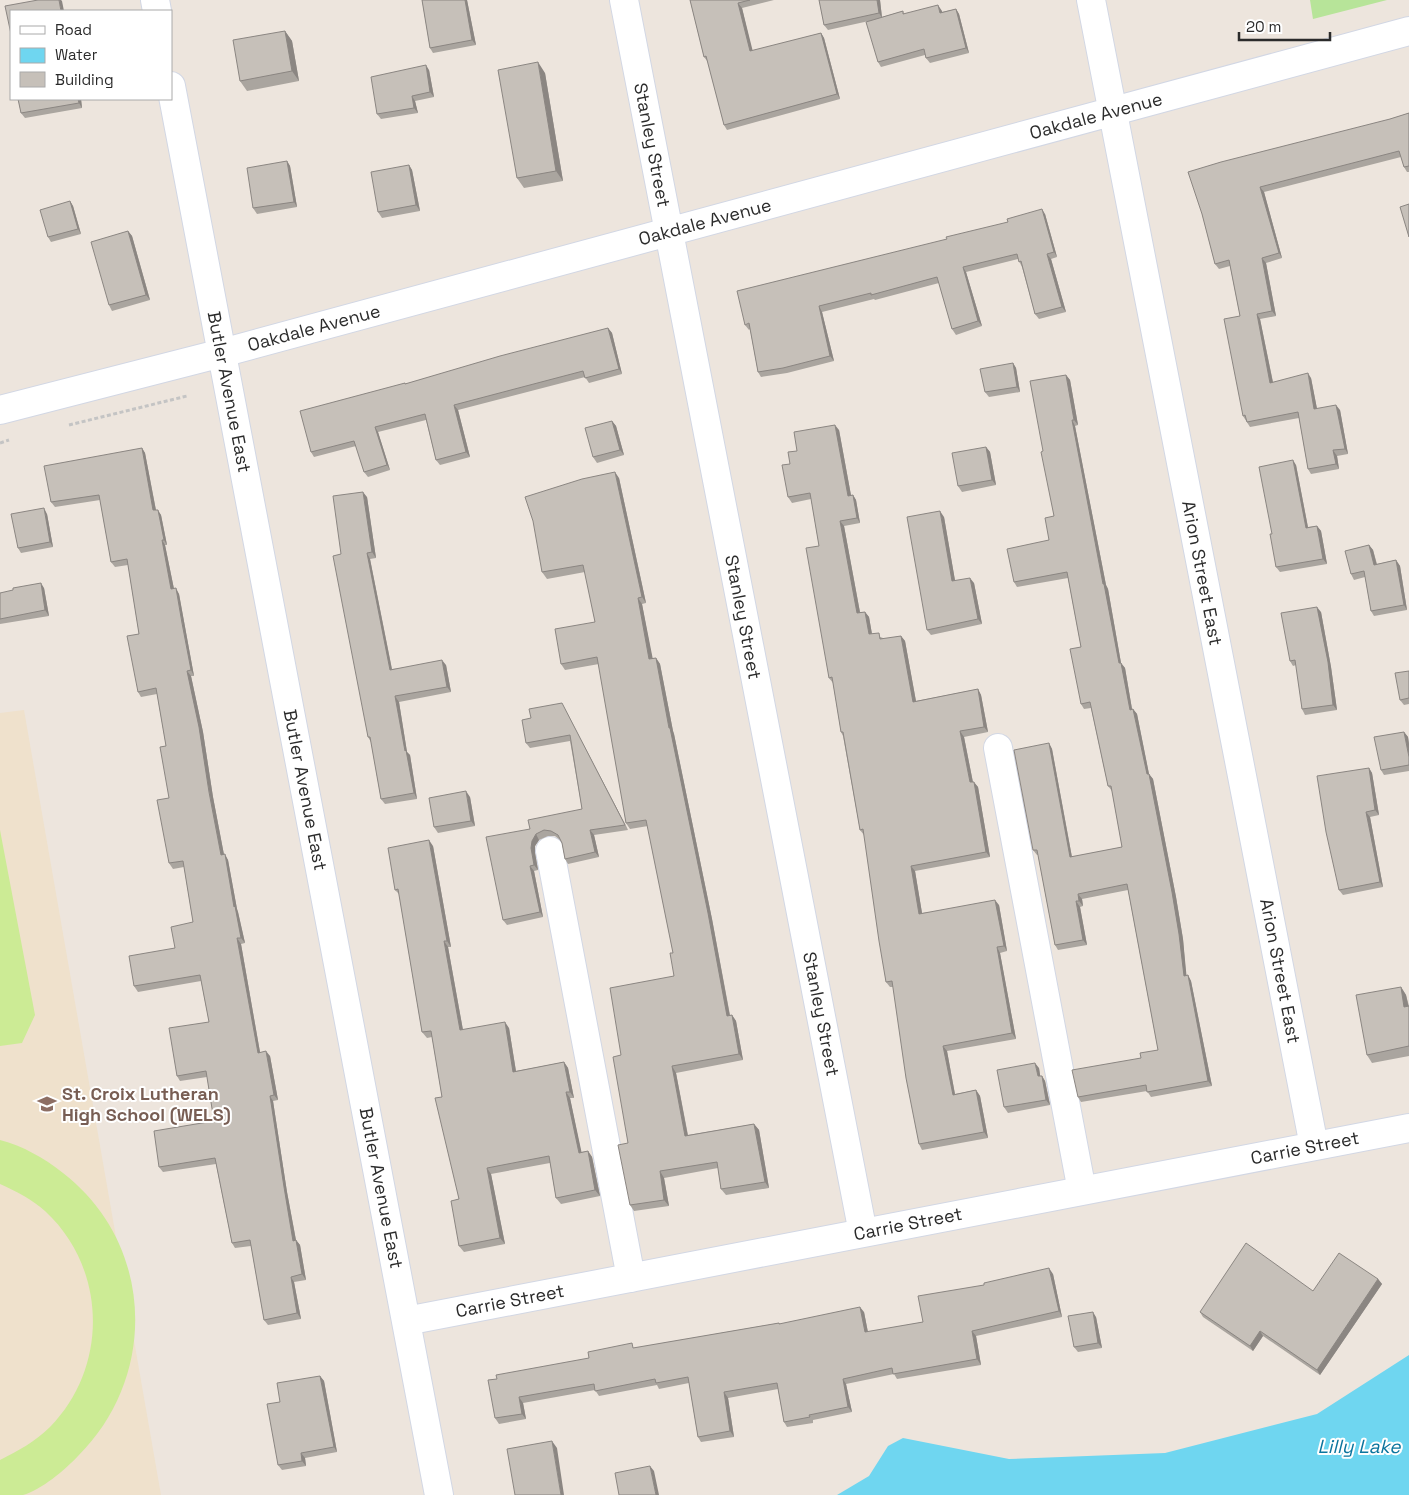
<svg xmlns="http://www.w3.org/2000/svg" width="1409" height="1495" viewBox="0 0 1409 1495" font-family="'Space Grotesk',sans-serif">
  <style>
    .education { fill: #efe1cc }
    .green { fill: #b7e499 }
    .pitch { fill: #cceb95 }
    .water { fill: #6fd6f0 }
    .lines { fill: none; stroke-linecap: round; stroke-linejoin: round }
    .minor-casing { stroke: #d2d7e4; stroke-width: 30 }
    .path { stroke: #c4c4c4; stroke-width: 3; stroke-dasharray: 4 2.5; stroke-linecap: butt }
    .minor { stroke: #fff; stroke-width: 28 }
    .wall { fill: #aaa59f }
    .shaded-wall { fill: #8b8682 }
    .building { fill: #c6c0b9; stroke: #8b8682 }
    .labels { text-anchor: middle; stroke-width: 4; stroke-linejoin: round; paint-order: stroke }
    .street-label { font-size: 18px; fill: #2b2b2b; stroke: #fff }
    .education-label { font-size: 18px; font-weight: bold; fill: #785e54; stroke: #fff; text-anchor: start }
    .water-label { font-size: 19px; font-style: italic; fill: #0c759e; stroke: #fff }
  </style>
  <rect width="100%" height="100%" fill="#ede5dd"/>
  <path class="education" d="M24 710 161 1495H0V713Z"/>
  <path class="green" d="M1310 0H1387L1313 19Z"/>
  <path class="pitch" d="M0 830 35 1015 22 1043 0 1046Z
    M0 1140C23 1146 44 1158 63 1173 154 1243 159 1376 78 1456 65 1470 41 1490 23 1495 16 1495 7 1495 0 1495V1460C18 1451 36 1441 50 1427 109 1367 107 1268 45 1211 33 1200 16 1191 0 1184Z"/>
  <path class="water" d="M1409 1355V1495H837L869 1476 888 1446 903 1438 1009 1459 1165 1453 1317 1414Z"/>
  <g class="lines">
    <g class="minor-casing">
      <path id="minor" d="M155 0 157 11
        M624 0 863 1233
        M1091 0 1314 1146
        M171 86 439 1495
        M0 410 222 353 1409 31
        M998 748 1082 1191
        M550 851 631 1278
        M406 1321 1409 1128"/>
    </g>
    <path class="path" d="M69 425 187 396
      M0 443 9 440"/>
    <use href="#minor" class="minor"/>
  </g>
  <path class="wall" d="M422 0H467L476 45 433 53 430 48Z
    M690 0H774L742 8 752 51 821 33 824 38 840 99 727 130 724 125 708 62 704 57Z
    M819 0H880L882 17 903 11 904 14 942 11V12L956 9 959 14 969 53 930 63 926 58 925 55 881 67 878 62 869 21 828 30 824 25Z
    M285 31 292 41 299 81 247 91 240 81Z
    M429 70 434 97 415 101 418 113 381 119 377 114Z
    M545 73 563 181 524 188 517 178Z
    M18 99H81L82 108 25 118 21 113Z
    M1409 113V172H1407L1404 167 1401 157 1264 192 1282 258 1266 263 1276 316 1260 319 1273 382 1311 378 1317 409 1340 410 1348 454 1337 456 1339 469 1311 474 1308 469 1299 418 1250 427 1243 416 1240 316 1230 266 1219 269 1215 264 1202 214 1390 119Z
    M287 161 290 166 297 207 257 214 253 208Z
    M409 165 412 170 420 211 382 218 378 212Z
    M70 201 73 206 81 234 51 242 48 237Z
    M1045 214 1057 257 1051 259 1066 312 1039 319 1035 314 1022 267 1018 259 966 272 982 326 956 335 952 329 939 283 875 300 874 299 822 312 834 361 787 373 761 377 758 372 750 329 749 330 745 325Z
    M128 231 132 236 150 300 112 311 109 305Z
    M608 328 612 333 622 374 589 383 585 377 458 410 470 457 440 465 436 460 426 420 378 432 390 470 368 477 364 472 356 446 314 457 311 452 405 383V384Z
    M1013 363 1016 368 1020 392 989 397 985 392Z
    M1066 375 1070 380 1078 425 1075 426 1106 585 1108 589 1121 663 1125 668 1132 709H1133L1137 714 1149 774 1153 779 1176 897 1183 939 1186 976 1188 975 1191 981 1212 1086 1151 1097 1147 1091 1081 1102 1078 1097 1141 1058 1158 1050 1128 890 1082 899 1083 906 1080 907 1087 945 1058 950 1055 945 1038 855H1037L1033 850 1049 743 1052 749 1072 857 1122 847 1112 791 1108 786 1091 708 1084 709 1081 704V647L1068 578 1017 587 1014 582 1049 540 1054 516 1043 451Z
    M612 421 616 426 624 455 597 463 593 457Z
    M839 430 851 495H853L856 500 860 523 844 526 860 612H865L869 617 872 634 883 638V639L901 636 905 641 916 701 978 689 981 695 988 732 964 737 973 782 978 787 990 857 915 871 922 913 999 905 1007 951 1000 953 1016 1039 947 1051 955 1094 976 1090 980 1096 988 1138 922 1150 919 1144 893 987H890L886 982 864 835 860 830 843 736 841 732 833 683 829 678 819 546 811 499 792 503 788 497 797 451Z
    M986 447 990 452 996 485 962 492 958 486Z
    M142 448 145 453 156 510 161 515 167 545H165L174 589 179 594 194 676H191L203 732 213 797 224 855 228 860 237 909 238 912 245 943 241 944 260 1052 270 1056 278 1100 273 1101 287 1192 296 1240 300 1245 306 1280 294 1282 301 1319 268 1325 264 1320 251 1246 235 1248 232 1243 216 1164 163 1172 159 1167 214 1121 207 1077 180 1081 177 1076 209 1022 201 981 138 992 134 986 175 948 193 922 184 867 173 869 169 863V798L166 746 157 694 141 697 138 692 139 634 128 565 115 567 111 562 100 500 55 507 51 502Z
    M1296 465 1308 527 1317 526 1321 531 1327 564 1280 572 1276 567 1272 534Z
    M619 478 646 603 642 604 652 658H656L660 664 673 731 674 734 712 919 730 1015H732L736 1021 743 1060 676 1073 688 1135 754 1124 759 1130 769 1188 726 1195 721 1189 718 1168 664 1178 669 1206 634 1211 630 1205 628 1143 621 1055 674 976 673 953 648 826 630 829 626 823 599 664 565 670 561 664 595 622 585 572 547 579 542 572Z
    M367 497 376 558 370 559 392 669 446 665 451 692 399 702 407 752 410 755 417 799 385 804 381 799 371 742 368 737 341 554Z
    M47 514 53 547 21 553 18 548Z
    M944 517 955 581 974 583 982 624 931 635 927 630Z
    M1369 545 1373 550 1377 564 1396 560 1400 566 1407 610 1374 616 1371 611 1365 577 1354 580 1351 574Z
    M44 588 49 616 0 624V593Z
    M1321 612 1331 667 1337 710 1305 715 1302 709 1296 665 1293 666 1290 661Z
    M1409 671V704L1404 705 1400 700Z
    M565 709 628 830 594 835 599 857 568 864 565 859 562 843 560 840 555 836H548L539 840 535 846V853L538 870 534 871 543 917 507 925 503 920 530 829 582 809 570 741 530 748 526 743 531 718Z
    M1404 732 1408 737 1409 744V771L1384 775 1381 770Z
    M1369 768 1372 773 1379 815 1370 817 1383 887 1343 895 1339 890Z
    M470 797 475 826 438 833 434 827Z
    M433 846 451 947H448L463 1030 509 1028 516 1071 564 1062 568 1068 574 1098H570L581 1152 588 1151 592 1157 600 1196 561 1204 556 1198 550 1163 491 1174 505 1244 464 1252 459 1246V1199L432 1037 427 1038 422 1032 399 894 395 890Z
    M1401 987 1406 995 1409 1006V1056L1372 1063 1367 1055Z
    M1039 1068 1040 1076H1042L1045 1081 1050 1105 1008 1113 1004 1107Z
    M1053 1274 1062 1317 976 1336 981 1365 897 1379 894 1374 846 1384 852 1412 813 1420V1423L787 1427 784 1422 778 1389 728 1398 734 1437 701 1442 698 1437 689 1383 659 1389 657 1385 599 1396 595 1390 523 1403 526 1419 499 1424 495 1418 497 1379 635 1348 779 1323 780 1324 864 1312 868 1332 923 1322Z
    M1378 1279 1382 1284 1320 1375 1263 1336 1253 1351 1203 1317 1200 1312Z
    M1096 1317 1102 1348 1078 1352 1074 1347Z
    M320 1376 324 1381 337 1452 305 1458 306 1466 282 1470 278 1465 280 1402Z"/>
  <path class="shaded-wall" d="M59 0H61L62 1 64 11H61Z
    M465 0H467L476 45 472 40Z
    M877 0H880L882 18 879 13Z
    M738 3 742 8 754 56 750 51Z
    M938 5 942 11 943 18 940 13Z
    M956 9 959 14 969 53 966 48Z
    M285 31 292 41 299 81 292 71Z
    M821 33 824 38 840 99 837 94Z
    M538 62 545 73 563 181 556 171Z
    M426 65 429 70 434 97 430 92Z
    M412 96 415 101 418 113 414 108Z
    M78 99H81L82 108 79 103Z
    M287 161 290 166 297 207 294 202Z
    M409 165 412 170 420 211 416 205Z
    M1260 187 1264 192 1282 258 1279 253Z
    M70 201 73 206 81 234 78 229Z
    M1042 209 1045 214 1057 257 1054 252Z
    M128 231 132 236 150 300 146 295Z
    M1047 254 1051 259 1066 312 1062 307Z
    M1262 258 1266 263 1276 316 1272 311Z
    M963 267 966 272 982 326 978 321Z
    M819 306 822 312 834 361 830 356Z
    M1257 314 1260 319 1274 388 1270 383Z
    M608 328 612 333 622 374 619 369Z
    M1013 363 1016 368 1020 392 1017 387Z
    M1308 373 1311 378 1318 414 1314 409Z
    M1066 375 1070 380 1078 425 1074 420Z
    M454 405 458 410 470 457 466 452Z
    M1336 405 1340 410 1348 454 1345 449Z
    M1072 420 1075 426 1106 585 1108 589 1121 663 1125 668 1133 715 1130 710 1119 663 1103 584Z
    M612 421 616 426 624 455 620 450Z
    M835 425 839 430 852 501 848 496Z
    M375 427 378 432 390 470 387 465Z
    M986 447 990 452 996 485 992 480Z
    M142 448 145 453 157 516 153 510Z
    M1333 450 1337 456 1339 469 1336 464Z
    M1293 460 1296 465 1309 533 1306 528Z
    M615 472 619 478 646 603 642 597Z
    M363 492 367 497 376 558 372 552Z
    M853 495 856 500 860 523 857 518Z
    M44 508 47 514 53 547 50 542Z
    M158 510 161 515 167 545 164 540Z
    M940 511 944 517 956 586 952 581Z
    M840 521 844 526 861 618 857 613Z
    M1317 526 1321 531 1327 564 1323 559Z
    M162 540 165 545 175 594 171 589Z
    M1369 545 1373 550 1378 570 1374 565Z
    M367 553 370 559 393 675 390 670Z
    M1396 560 1400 566 1407 610 1404 605Z
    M970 578 974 583 982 624 978 619Z
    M41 583 44 588 49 616 45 610Z
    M176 588 179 594 194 676 191 670Z
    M638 598 642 604 654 665 649 659Z
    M1317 607 1321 612 1331 667 1337 710 1333 705Z
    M865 612 869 617 873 640 869 634Z
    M901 636 905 641 917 707 913 702Z
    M656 658 660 664 673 731 674 734 712 919 731 1022 727 1016 669 728Z
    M442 660 446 665 451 692 447 687Z
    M187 671 191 676 203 732 213 797 225 860 221 855Z
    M978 689 981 695 988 732 984 727Z
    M395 696 399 702 407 752 410 755 417 799 414 793 405 751Z
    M562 703 565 709 628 830 625 825Z
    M1133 709 1137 714 1149 774 1153 779 1176 897 1183 939 1187 981 1184 976 1147 774Z
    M960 731 964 737 974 788 970 782Z
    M1404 732 1408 737 1409 744V757Z
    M1049 743 1052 749 1073 863 1070 857Z
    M1369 768 1372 773 1379 815 1375 810Z
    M974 782 978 787 990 857 986 852Z
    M466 791 470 797 475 826 471 821Z
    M1366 812 1370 817 1383 887 1380 882Z
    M590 830 594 835 599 857 595 852Z
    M536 834 539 840 535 846V853L538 870 534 865 531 848 532 841Z
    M429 840 433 846 451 947 447 941Z
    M225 854 228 860 237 909 238 912 245 943 241 938 234 907Z
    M530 866 534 871 543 917 540 912Z
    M911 866 915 871 923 919 919 914Z
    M1078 894 1082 899 1083 906 1079 901Z
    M995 900 999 905 1007 951 1004 946Z
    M1076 901 1080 907 1087 945 1083 940Z
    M237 938 241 944 261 1058 258 1053Z
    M444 941 448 947 464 1036 460 1030Z
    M997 947 1000 953 1016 1039 1012 1033Z
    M1188 975 1191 981 1212 1086 1208 1081Z
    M1401 987 1406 995 1409 1009 1404 1007Z
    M732 1015 736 1021 743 1060 739 1054Z
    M505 1022 509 1028 517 1078 513 1072Z
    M943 1046 947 1051 956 1100 953 1095Z
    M266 1051 270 1056 278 1100 274 1095Z
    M564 1062 568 1068 574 1098 570 1092Z
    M1035 1063 1039 1068 1041 1081 1038 1076Z
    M672 1066 676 1073 689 1142 685 1136Z
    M1042 1076 1045 1081 1050 1105 1046 1100Z
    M976 1090 980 1096 988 1138 984 1132Z
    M566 1092 570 1098 583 1159 579 1153Z
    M270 1096 273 1101 287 1192 297 1246 293 1241 284 1187Z
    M754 1124 759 1130 769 1188 765 1182Z
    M588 1151 592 1157 600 1196 595 1190Z
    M487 1168 491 1174 505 1244 500 1238Z
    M660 1171 664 1178 669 1206 664 1200Z
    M296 1240 300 1245 306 1280 302 1274Z
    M1049 1268 1053 1274 1062 1317 1059 1311Z
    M291 1277 294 1282 301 1319 297 1313Z
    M1378 1279 1382 1284 1320 1375 1317 1370Z
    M860 1307 864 1312 869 1338 865 1332Z
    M1093 1312 1096 1317 1102 1348 1098 1343Z
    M972 1331 976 1336 981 1365 977 1359Z
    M1260 1331 1263 1336 1253 1351 1250 1346Z
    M320 1376 324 1381 337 1452 334 1447Z
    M843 1379 846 1384 852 1412 848 1407Z
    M724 1392 728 1398 734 1437 730 1431Z
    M519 1397 523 1403 526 1419 522 1414Z
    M552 1441 557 1448 564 1495H561Z
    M301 1453 305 1458 306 1466 302 1461Z
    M650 1466 654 1471 659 1495H656Z"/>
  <path class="building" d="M38 0H59L61 11H11V34L5 6Z
    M422 0H465L472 40 430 48Z
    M690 0H750L738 3 750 51 821 33 837 94 724 125 706 56 704 57Z
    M819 0H877L879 13 824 25Z
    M938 5 940 13 956 9 966 48 926 58 924 49 878 62 866 22 903 11V14Z
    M285 31 292 71 240 81 233 40Z
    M538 62 556 171 517 178 498 70Z
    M426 65 430 92 412 96 414 108 377 114 371 77Z
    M18 99H78L79 103 21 113Z
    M1409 113V166L1404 167 1399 151 1260 187 1279 253 1262 258 1272 311 1257 314 1270 383 1308 373 1314 409 1336 405 1345 449 1333 450 1336 464 1308 469 1298 412 1247 422 1245 415 1243 416 1224 319 1240 316 1229 260 1215 264 1202 214 1188 172 1221 162 1390 119Z
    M287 161 294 202 253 208 247 168Z
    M409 165 416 205 378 212 371 172Z
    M70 201 78 229 48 237 40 210Z
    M1409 204V237L1400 207Z
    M1042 209 1054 252 1047 254 1062 307 1035 314 1021 261 1019 262 1017 254 963 267 978 321 952 329 937 277 871 295V293L819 306 830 356 783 368 758 372 749 323 745 325 737 291 947 239 946 237 1008 222 1007 219Z
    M128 231 146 295 109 305 91 242Z
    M608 328 619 369 585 378 583 371 454 405 466 452 436 460 425 414 375 427 387 465 364 472 354 441 311 452 300 411 405 383V384L500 356Z
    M1013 363 1017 387 985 392 980 369Z
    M1066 375 1074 420H1072L1103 584H1104L1119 663H1121L1130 710 1133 709 1147 774H1149L1172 892 1179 934 1184 976 1188 975 1208 1081 1147 1092 1146 1085 1078 1097 1072 1070 1141 1058 1140 1053 1158 1050 1127 884 1078 894 1079 901H1076L1083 940 1055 945 1037 850H1033L1014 750 1049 743 1070 857 1122 847 1111 786H1108L1090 702 1081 704 1070 649 1081 647 1067 572 1014 582 1007 549 1049 540 1045 518 1054 516 1041 452 1043 451 1030 381Z
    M612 421 620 450 593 457 585 428Z
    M835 425 848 496 853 495 857 518 840 521 857 613 865 612 869 634 879 633 880 639 901 636 913 702 978 689 984 727 960 731 970 782H974L986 852 911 866 919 914 995 900 1004 946 997 947 1012 1033 943 1046 953 1095 976 1090 984 1132 919 1144 906 1078 892 981 886 982 879 941 863 829 860 830 843 732H841L832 677 829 678 806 548 819 546 810 493 788 497 782 465 790 464 788 452 797 451 794 432Z
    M986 447 992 480 958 486 952 453Z
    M142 448 153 510H158L164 540H162L171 589 176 588 182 623 191 670 187 671 199 727 209 792 221 855 225 854 234 907 235 906 241 938H237L258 1053 266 1051 274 1095 270 1096 284 1187 293 1241 296 1240 302 1274 291 1277 297 1313 264 1320 250 1240 232 1243 215 1158 159 1167 154 1131 214 1121 206 1071 177 1076 169 1028 209 1022 200 975 134 986 129 956 175 948 171 927 193 922 183 861 169 863 157 800 169 798 160 747 166 746 156 688 138 692 127 636 139 634 127 559 111 562 99 495 51 502 44 466Z
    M1293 460 1306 528 1317 526 1323 559 1276 567 1270 534H1272L1259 467Z
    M615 472 642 597 638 598 649 659 656 658 669 728H670L708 913 727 1016 732 1015 739 1054 672 1066 685 1136 754 1124 765 1182 721 1189 717 1162 660 1171 664 1200 630 1205 618 1145 628 1143 613 1057 621 1055 610 988 674 976 670 953H673L646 820 626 823 597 657 561 664 555 629 595 622 583 565 542 572 533 521 525 497 582 479Z
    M363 492 372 552 367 553 390 670 442 660 447 687 395 696 405 751 406 750 414 793 381 799 370 737H368L333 556 341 554 333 496Z
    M44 508 50 542 18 548 11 514Z
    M940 511 952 581 970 578 978 619 927 630 907 517Z
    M1369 545 1374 565 1396 560 1404 605 1371 611 1364 571 1351 574 1345 551Z
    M41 583 45 610 0 619V593L13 590V588Z
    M1317 607 1328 662 1333 705 1302 709 1295 660 1290 661 1281 613Z
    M1409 671V698L1400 700 1395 673Z
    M562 703 625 825 590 830 595 852 565 859 562 843 558 835 551 831 544 830 536 834 532 841 531 848 534 865 530 866 540 912 503 920 486 837 530 829 528 820 582 809 570 735 526 743 522 720 531 718 529 709Z
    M1404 732 1409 757V765L1381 770 1374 737Z
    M1369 768 1375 810 1366 812 1380 882 1339 890 1326 832 1317 776Z
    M466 791 471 821 434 827 429 798Z
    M429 840 447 941H444L460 1030 505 1022 513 1072 564 1062 570 1092H566L579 1153 588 1151 595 1190 556 1198 549 1156 487 1168 500 1238 459 1246 451 1201 459 1199 435 1098 442 1097 431 1031 422 1032 398 889 395 890 388 848Z
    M1401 987 1404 1007 1409 1006V1046L1367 1055 1356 995Z
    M1035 1063 1038 1076H1042L1046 1100 1004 1107 997 1070Z
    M1246 1243 1313 1291 1339 1253 1378 1279 1317 1370 1260 1331 1250 1346 1200 1312Z
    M1049 1268 1059 1311 972 1331 977 1359 893 1374 892 1368 843 1379 848 1407 809 1415 810 1417 784 1422 777 1383 724 1392 730 1431 698 1437 688 1377 656 1383 655 1379 595 1391 594 1384 519 1397 522 1414 495 1418 488 1380 497 1379 496 1375 589 1358 588 1352 632 1343 633 1348 779 1323V1324L860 1307 865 1332 923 1322 918 1296 984 1285V1283Z
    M1093 1312 1098 1343 1074 1347 1068 1316Z
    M320 1376 334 1447 301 1453 302 1461 278 1465 267 1404 280 1402 277 1383Z
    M552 1441 561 1495H515L507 1449Z
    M650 1466 656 1495H619L615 1473Z"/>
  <defs>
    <g id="school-bare" transform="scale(1.5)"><path d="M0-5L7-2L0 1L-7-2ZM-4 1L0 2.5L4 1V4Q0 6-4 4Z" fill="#8d6e63" stroke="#fff" stroke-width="2.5" paint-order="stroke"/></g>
  </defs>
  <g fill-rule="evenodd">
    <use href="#school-bare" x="47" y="1104"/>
  </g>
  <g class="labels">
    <g class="street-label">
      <text transform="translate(1096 116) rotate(-15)" y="6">Oakdale Avenue</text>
      <text transform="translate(652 145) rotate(79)" y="6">Stanley Street</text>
      <text transform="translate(705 222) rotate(-15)" y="6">Oakdale Avenue</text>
      <text transform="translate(314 328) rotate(-15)" y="6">Oakdale Avenue</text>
      <text transform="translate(229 392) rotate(79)" y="6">Butler Avenue East</text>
      <text transform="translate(1202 573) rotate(79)" y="6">Arion Street East</text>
      <text transform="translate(743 617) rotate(79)" y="6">Stanley Street</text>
      <text transform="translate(305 790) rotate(79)" y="6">Butler Avenue East</text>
      <text transform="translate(1280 971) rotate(79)" y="6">Arion Street East</text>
      <text transform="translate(821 1014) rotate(79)" y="6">Stanley Street</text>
      <text transform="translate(1305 1148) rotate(-11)" y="6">Carrie Street</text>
      <text transform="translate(381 1188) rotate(79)" y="6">Butler Avenue East</text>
      <text transform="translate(908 1224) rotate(-11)" y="6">Carrie Street</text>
      <text transform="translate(510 1301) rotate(-11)" y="6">Carrie Street</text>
    </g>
    <g class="education-label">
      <text x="62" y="1100">St. Croix Lutheran<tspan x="62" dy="21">High School (WELS)</tspan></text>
    </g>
    <g class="water-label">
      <text x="1359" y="1453">Lilly Lake</text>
    </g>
  </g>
  <rect x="10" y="10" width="162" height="90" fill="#ffffff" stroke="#aaaaaa"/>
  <rect x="20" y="26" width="25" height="8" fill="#ffffff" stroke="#aaaaaa"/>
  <text x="55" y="35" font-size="15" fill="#2b2b2b">Road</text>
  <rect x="20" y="48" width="25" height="15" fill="#6fd6f0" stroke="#aaaaaa"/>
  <text x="55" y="60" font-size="15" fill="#2b2b2b">Water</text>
  <rect x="20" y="72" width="25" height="15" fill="#c6c0b9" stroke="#aaaaaa"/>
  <text x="55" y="85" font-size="15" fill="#2b2b2b">Building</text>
  <path d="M1239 32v8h91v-8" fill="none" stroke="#2b2b2b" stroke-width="2.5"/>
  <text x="1246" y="32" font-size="15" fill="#2b2b2b" stroke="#ffffff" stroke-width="4" paint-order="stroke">20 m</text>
</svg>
